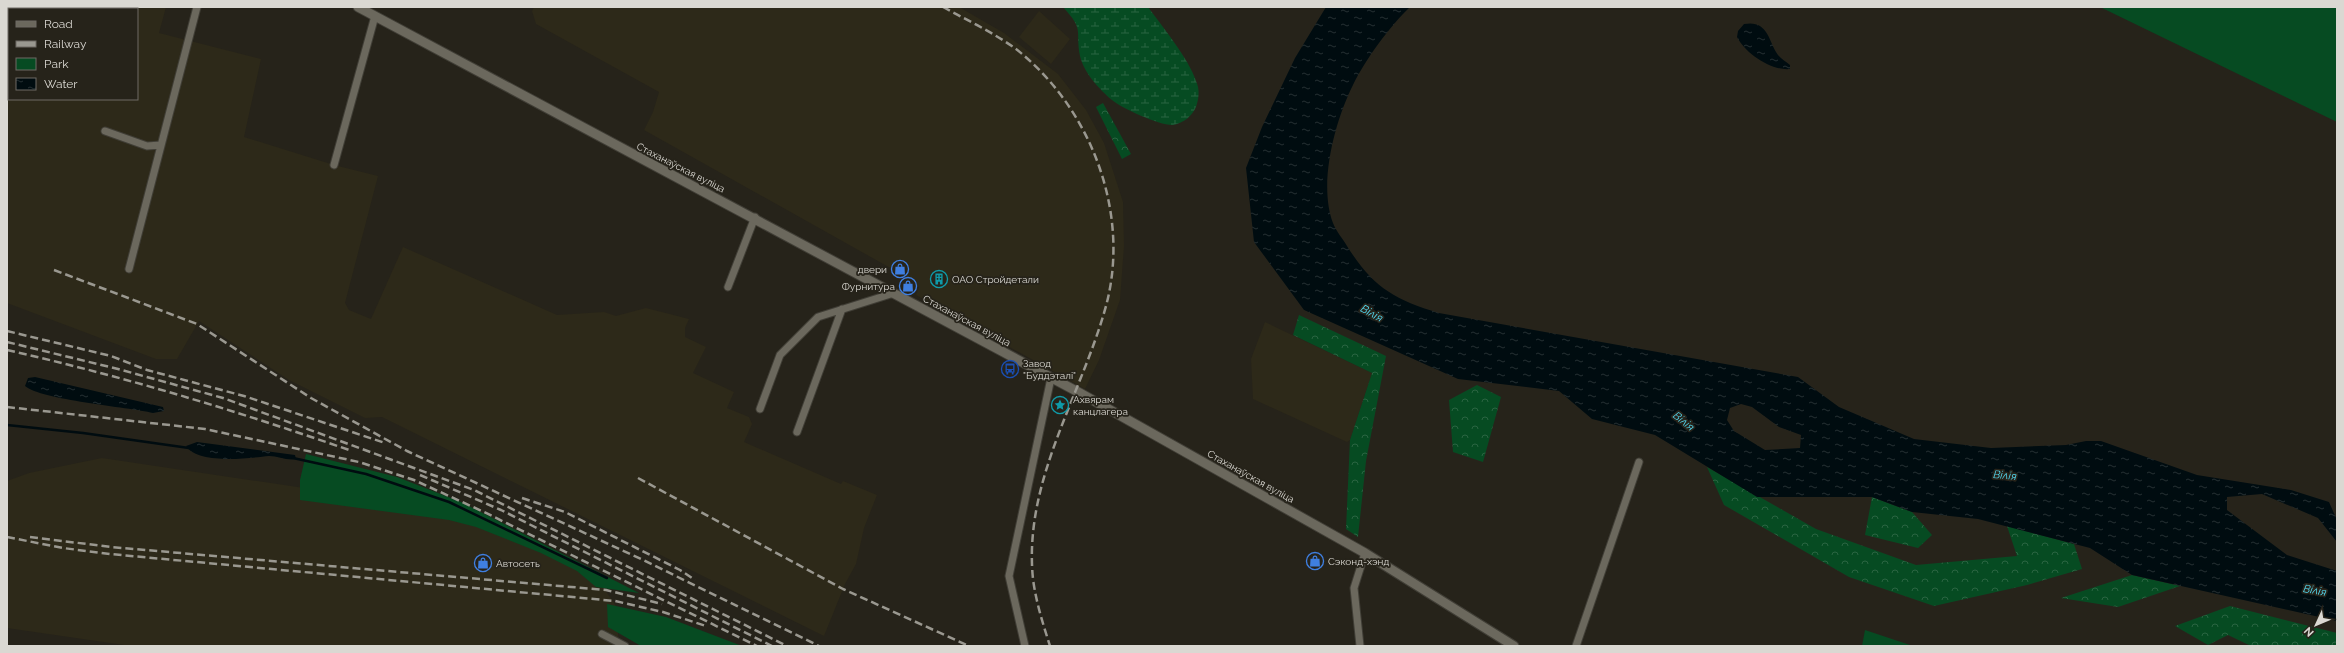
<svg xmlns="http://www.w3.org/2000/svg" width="2344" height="653" viewBox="0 0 2344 653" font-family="Raleway,sans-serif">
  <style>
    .built { fill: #2d2919; fill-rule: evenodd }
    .green { fill: #064b22 }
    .forest { fill: url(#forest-crowns) }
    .wetland { fill: url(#wetland-marsh) }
    .water { fill: url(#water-ripples); fill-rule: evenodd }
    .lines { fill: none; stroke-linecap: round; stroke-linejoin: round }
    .stream { stroke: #000c10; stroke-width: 2.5 }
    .minor-casing { stroke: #403e36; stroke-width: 9 }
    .tertiary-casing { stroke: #403e36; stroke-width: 11 }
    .minor { stroke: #6b685d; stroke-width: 7 }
    .tertiary { stroke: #6b685d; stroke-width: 9 }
    .rail { stroke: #9a9890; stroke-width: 2.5; stroke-dasharray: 8 4; stroke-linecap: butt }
    .labels { text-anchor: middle; stroke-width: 3.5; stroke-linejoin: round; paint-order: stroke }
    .street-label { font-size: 10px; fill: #dad8d2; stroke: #26231a }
    .poi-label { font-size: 10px; fill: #dad8d2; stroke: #26231a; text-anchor: start }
    .water-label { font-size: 11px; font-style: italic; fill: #54ddf6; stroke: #26231a }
  </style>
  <defs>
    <pattern id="forest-crowns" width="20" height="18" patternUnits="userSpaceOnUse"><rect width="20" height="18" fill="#064b22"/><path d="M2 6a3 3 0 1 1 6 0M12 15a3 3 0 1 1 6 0" fill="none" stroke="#2a6441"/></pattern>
    <pattern id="wetland-marsh" width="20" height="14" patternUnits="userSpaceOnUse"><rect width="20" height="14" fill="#064b22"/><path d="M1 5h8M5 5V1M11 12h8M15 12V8" fill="none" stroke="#2a6441"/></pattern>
    <pattern id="water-ripples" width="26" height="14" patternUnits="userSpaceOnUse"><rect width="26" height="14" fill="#000c10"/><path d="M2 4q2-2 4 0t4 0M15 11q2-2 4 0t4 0" fill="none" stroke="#252f32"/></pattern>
  </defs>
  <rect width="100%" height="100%" fill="#26231a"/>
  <path class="built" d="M7 7H166L159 33 261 59 244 137 334 165 378 176 345 303 349 310 371 319 403 247 557 315 604 312 616 316 646 308 689 319 685 328V337L706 347 693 373 734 392 727 408 749 417 752 424 744 442 841 484 843 481 877 495 864 528 856 564 845 584 824 636 382 417 365 418 289 380 199 321 177 359H156L7 303ZM9 9H137V99H9Z
    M534 7H959L1004 33 1058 74 1086 110 1104 143 1123 202 1124 246 1120 300 1099 360 1085 389 916 295 919 287 909 282 910 279 644 130 653 112 659 92 536 24 532 11Z
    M1039 11 1070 39 1051 64 1019 37Z
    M1265 322 1372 373 1350 440 1347 442 1253 399 1251 359Z
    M102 458 445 509 596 577 616 606 619 646H131L7 628V481L29 473Z"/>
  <path class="green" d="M2100 7H2337V122Z
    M306 454 397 477 461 502 639 593 596 587 577 571 541 553 476 527 449 520 300 500V480Z
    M607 604 666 617 742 646H641L608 627Z
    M1865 630 1913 646H1862Z"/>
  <path class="forest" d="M1103 103 1131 154 1122 159 1096 107Z
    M1299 315 1386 356 1366 461 1358 537 1346 529 1350 440 1372 373 1293 335Z
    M1477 385 1501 397 1483 462 1453 452 1449 400Z
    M1707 467 1816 529 1916 565 2017 556 2007 526 2074 544 2082 569 2027 585 1934 606 1849 577 1724 505Z
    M1872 497 1912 512 1932 535 1918 548 1865 535Z
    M2132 575 2180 586 2118 607 2061 598Z
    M2230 606 2337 633V646H2251L2228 635 2208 645 2175 626Z"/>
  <path class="wetland" d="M1063 7H1148C1162 26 1189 59 1196 81 1200 90 1199 98 1196 107 1192 116 1184 123 1173 125 1161 126 1121 108 1112 100 1099 89 1084 73 1080 56 1075 29 1085 31 1063 7Z"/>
  <path class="water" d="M1326 7H1410C1390 26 1365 60 1353 85 1335 121 1318 184 1333 223 1336 231 1343 239 1347 246 1373 287 1393 299 1439 313L1798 377 1839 407 1914 439 1991 448 2066 445 2086 441H2101L2197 475 2291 490 2329 502 2337 520V542L2318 518 2262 494 2227 497V510L2287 555 2337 571V621L2132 575 2090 548 1978 519 1912 512 1872 497H1757L1655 435 1592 419 1559 391 1458 379 1304 310 1254 242 1246 168 1262 127 1295 58ZM1741 404 1752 407 1779 427 1801 435 1800 448 1765 450 1734 431 1727 420 1730 408Z
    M1744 24C1766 20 1768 37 1776 52 1779 58 1785 61 1790 65V69C1771 71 1745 53 1737 37L1738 31Z
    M35 377 163 407 164 411 153 413C128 407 41 400 25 386L28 378Z
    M197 442 295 455 296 459C287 461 278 456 269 456 250 458 198 465 186 446Z"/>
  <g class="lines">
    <path class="stream" d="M7 425 83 433 189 448
      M293 458 366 474 449 502 607 578"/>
    <g class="minor-casing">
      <path id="minor" d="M105 131 147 146 161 145
        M334 165 375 16
        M129 269 197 7
        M728 287 755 217
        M760 409 780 355 818 317 894 293
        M797 432 842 309
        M602 634 625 646
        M1025 646 1009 576 1051 378
        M1360 646 1354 588 1365 553
        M1576 646 1639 462"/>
    </g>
    <g class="tertiary-casing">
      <path id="tertiary" d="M358 7 1080 393 1365 553 1514 646"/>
    </g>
    <use href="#minor" class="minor"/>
    <use href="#tertiary" class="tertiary"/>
    <path class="rail" d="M943 7C967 20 994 33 1016 49 1091 108 1131 213 1106 306 1081 397 1023 481 1033 579 1036 602 1043 624 1050 646
      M54 270 197 324 311 398 407 451 641 559 819 646
      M7 331 111 356 147 370 244 396 385 443
      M7 342 118 369 223 398 474 490 787 646
      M7 350C126 377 237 411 352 451
      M7 407 205 429 359 462 414 480 484 512 757 646
      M420 475 501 510 772 646
      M638 478 843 589 969 646
      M522 498 565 512 680 570 695 580
      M7 537 63 548 110 554 615 601 663 612 706 626
      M30 537 111 547 606 590 662 604"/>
  </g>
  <defs>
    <g id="shop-ring" transform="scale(0.9)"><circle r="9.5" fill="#26231a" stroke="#3f7fe0" stroke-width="1.5"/><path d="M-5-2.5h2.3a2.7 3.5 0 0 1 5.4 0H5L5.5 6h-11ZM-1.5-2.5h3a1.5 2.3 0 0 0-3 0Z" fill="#3f7fe0"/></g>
    <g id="building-ring" transform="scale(0.9)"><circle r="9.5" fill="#26231a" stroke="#0f9aa8" stroke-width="1.5"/><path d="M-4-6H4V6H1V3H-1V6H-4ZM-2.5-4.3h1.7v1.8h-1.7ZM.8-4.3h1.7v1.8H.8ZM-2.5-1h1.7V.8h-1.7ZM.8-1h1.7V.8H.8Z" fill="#0f9aa8"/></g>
    <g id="bus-ring" transform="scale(0.9)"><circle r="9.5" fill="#26231a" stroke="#1a4fb4" stroke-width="1.5"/><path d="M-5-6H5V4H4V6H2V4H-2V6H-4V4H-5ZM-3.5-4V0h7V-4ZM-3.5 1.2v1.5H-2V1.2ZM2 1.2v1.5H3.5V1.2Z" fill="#1a4fb4"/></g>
    <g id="sight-ring" transform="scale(0.9)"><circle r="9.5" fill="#26231a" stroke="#0f9aa8" stroke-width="1.5"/><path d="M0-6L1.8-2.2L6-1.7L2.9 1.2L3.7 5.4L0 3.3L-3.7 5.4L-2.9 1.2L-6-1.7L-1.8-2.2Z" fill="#0f9aa8"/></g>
  </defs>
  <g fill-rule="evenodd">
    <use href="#shop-ring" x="900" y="269"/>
    <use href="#building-ring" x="939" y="279"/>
    <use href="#shop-ring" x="908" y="286"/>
    <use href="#bus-ring" x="1010" y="369"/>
    <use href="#sight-ring" x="1060" y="405"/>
    <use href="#shop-ring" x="1315" y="561"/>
    <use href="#shop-ring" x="483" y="563"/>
  </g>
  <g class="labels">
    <g class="street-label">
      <text transform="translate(681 167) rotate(27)" y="4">Стаханаўская вуліца</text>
      <text transform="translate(967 320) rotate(28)" y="4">Стаханаўская вуліца</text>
      <text transform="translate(1251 476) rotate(29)" y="4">Стаханаўская вуліца</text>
    </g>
    <g class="poi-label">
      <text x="887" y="273" text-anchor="end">двери</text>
      <text x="952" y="283">ОАО Стройдетали</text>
      <text x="895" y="290" text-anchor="end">Фурнитура</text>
      <text x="1023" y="367">Завод<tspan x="1023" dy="12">"Буддэталі"</tspan></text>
      <text x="1073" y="403">Ахвярам<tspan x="1073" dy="12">канцлагера</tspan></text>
      <text x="1328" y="565">Сэконд-хэнд</text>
      <text x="496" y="567">Автосеть</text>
    </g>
    <g class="water-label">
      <text transform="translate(1372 313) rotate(29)" y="4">Вілія</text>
      <text transform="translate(1684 421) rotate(39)" y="4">Вілія</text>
      <text transform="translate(2005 475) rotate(5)" y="4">Вілія</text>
      <text transform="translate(2315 590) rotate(10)" y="4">Вілія</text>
    </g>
  </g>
  <rect width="2344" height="653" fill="none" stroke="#dad8d2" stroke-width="16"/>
  <rect x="8" y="8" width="130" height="92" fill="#26231a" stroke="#6e6b64"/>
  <rect x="16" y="21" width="20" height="6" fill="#6b685d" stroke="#6e6b64"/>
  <text x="44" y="28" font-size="12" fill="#dad8d2">Road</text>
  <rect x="16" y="41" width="20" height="6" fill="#9a9890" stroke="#6e6b64"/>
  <text x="44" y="48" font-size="12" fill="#dad8d2">Railway</text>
  <rect x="16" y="58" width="20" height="12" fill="#064b22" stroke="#6e6b64"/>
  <text x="44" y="68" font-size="12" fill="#dad8d2">Park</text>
  <rect x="16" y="78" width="20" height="12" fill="url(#water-ripples)" stroke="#6e6b64"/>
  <text x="44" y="88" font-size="12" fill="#dad8d2">Water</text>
  <g transform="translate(2316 625) rotate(226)" stroke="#26231a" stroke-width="3" paint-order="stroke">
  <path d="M0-3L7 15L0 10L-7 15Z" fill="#dad8d2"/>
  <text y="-6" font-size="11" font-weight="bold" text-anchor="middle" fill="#dad8d2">N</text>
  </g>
</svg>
